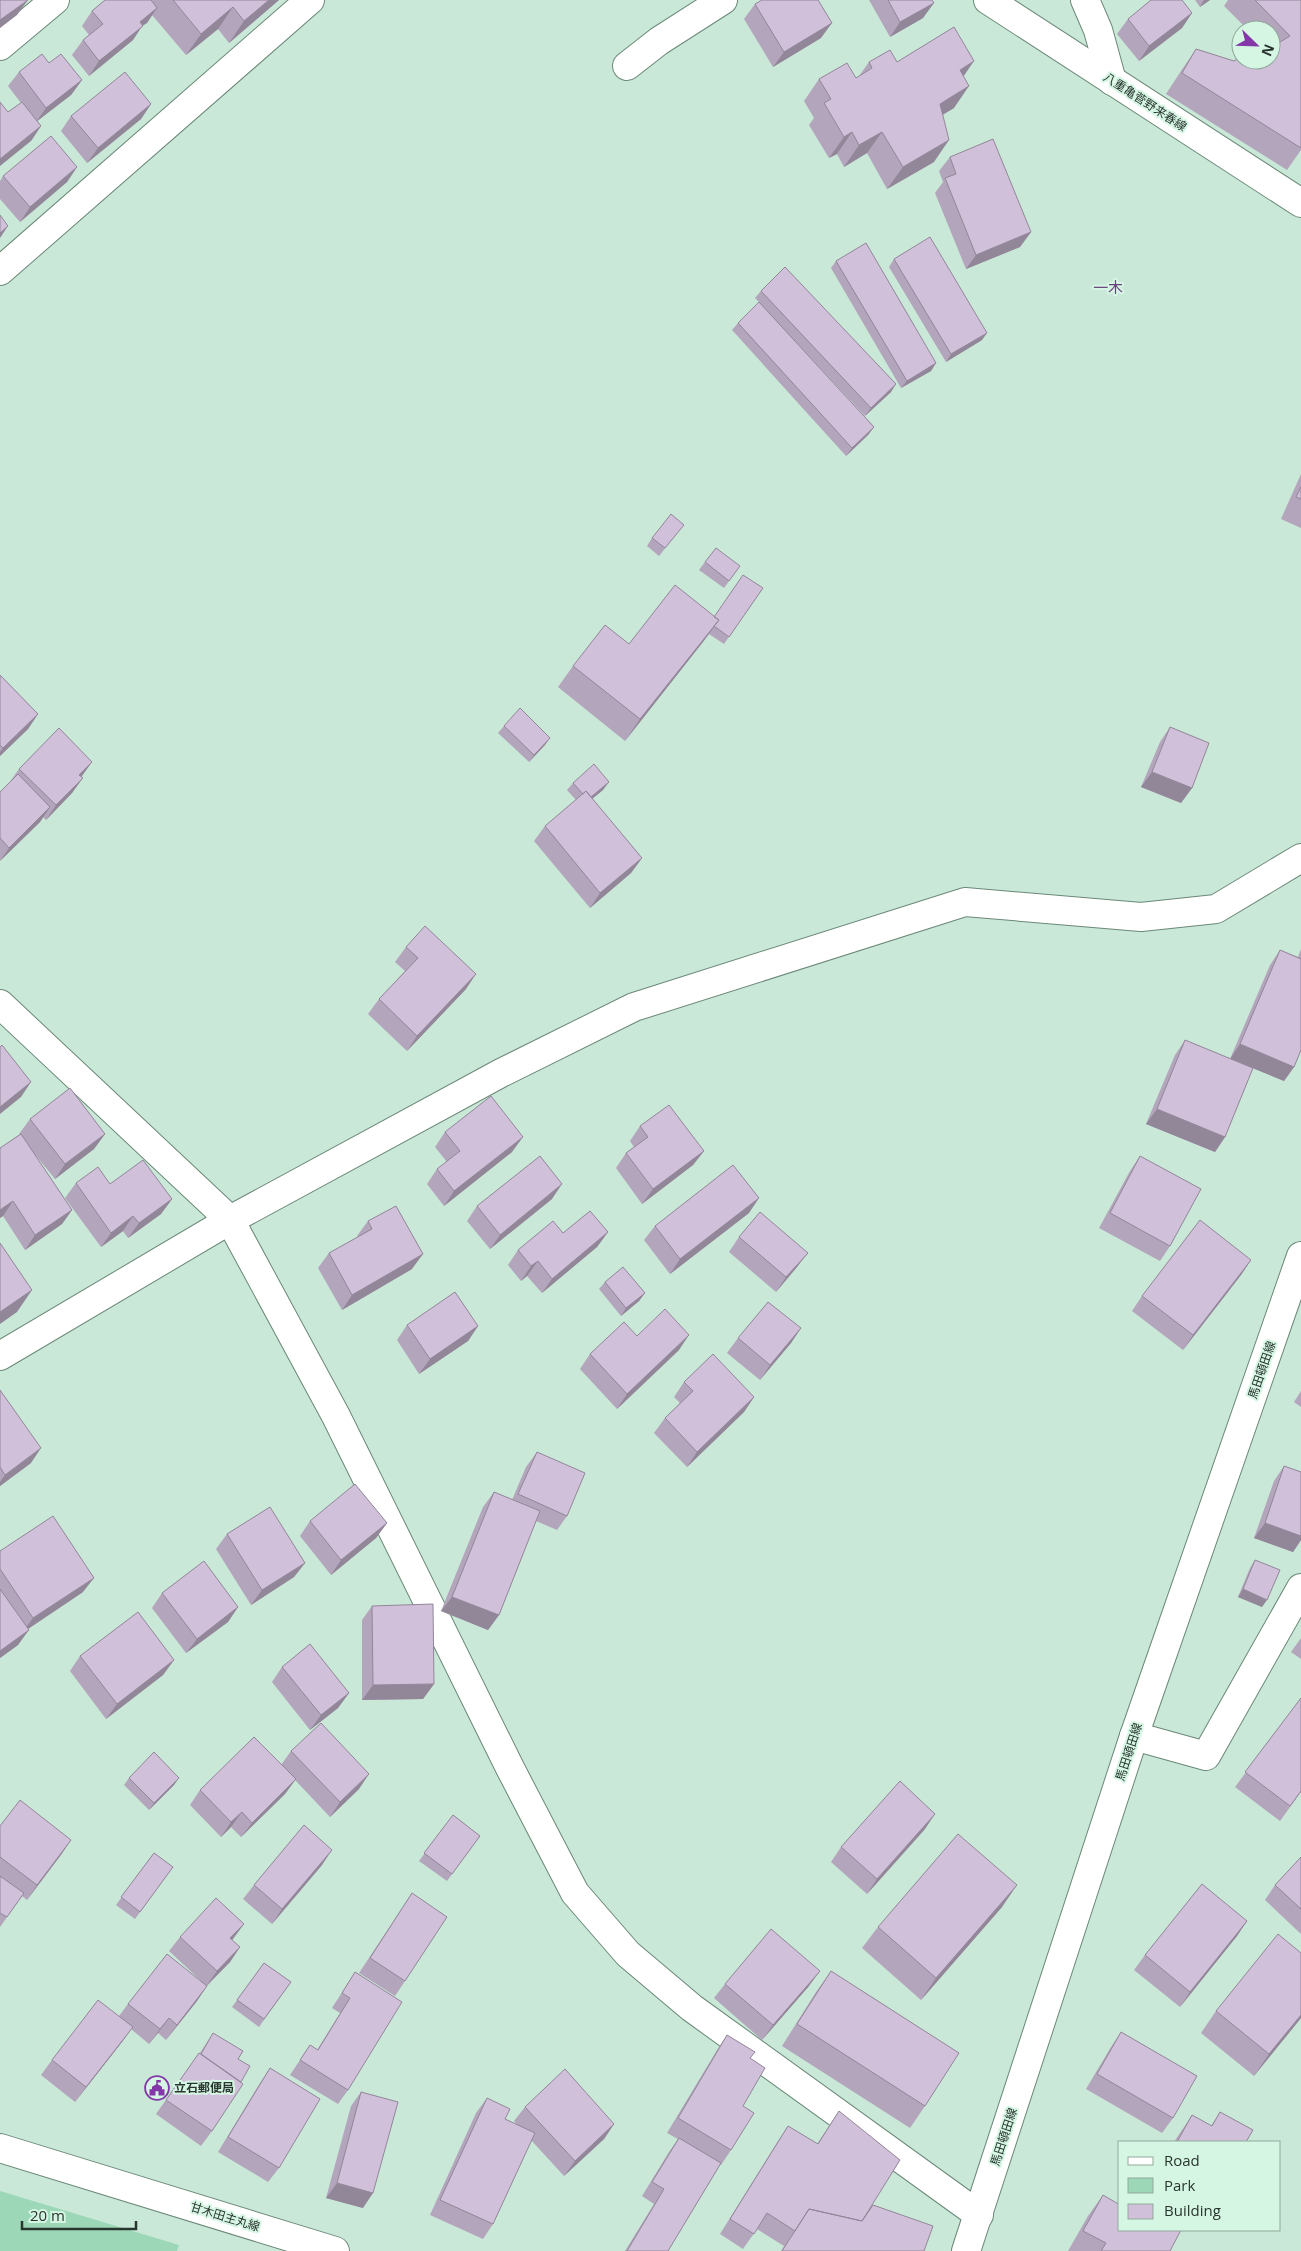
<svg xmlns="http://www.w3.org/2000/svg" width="1301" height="2251" viewBox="0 0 1301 2251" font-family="'Open Sans','Noto Sans JP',sans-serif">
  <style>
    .green { fill: #9cd7b8 }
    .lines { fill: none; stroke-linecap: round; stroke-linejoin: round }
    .minor-casing { stroke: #6b8878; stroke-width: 30 }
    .secondary-casing { stroke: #6b8878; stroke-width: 30 }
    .primary-casing { stroke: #6b8878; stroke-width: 30 }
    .minor { stroke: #fff; stroke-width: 28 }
    .secondary { stroke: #fff; stroke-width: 28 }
    .primary { stroke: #fff; stroke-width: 28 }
    .wall { fill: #b3a5bb }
    .shaded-wall { fill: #928699 }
    .building { fill: #d0c0da; stroke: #928699 }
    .labels { text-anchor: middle; stroke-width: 4; stroke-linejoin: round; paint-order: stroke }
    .street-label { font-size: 12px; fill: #29352f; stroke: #d6f6e4 }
    .poi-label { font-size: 12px; font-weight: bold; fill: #29352f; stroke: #d6f6e4; text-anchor: start }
    .quarter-label { font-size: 15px; fill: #68427c; stroke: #d6f6e4 }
  </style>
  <rect width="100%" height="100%" fill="#c9e8d7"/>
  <path class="green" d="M0 2191 179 2245 177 2251H0Z"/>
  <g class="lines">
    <g class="minor-casing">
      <path id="minor" d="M1085 0 1098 30 1112 81
        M0 46 55 0
        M627 66 659 41 723 0
        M0 271 310 0
        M0 1004 230 1220 336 1416 510 1768 575 1893 628 1954 692 2008 979 2215
        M0 1356 230 1220 501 1073 634 1007 965 902 1141 917 1216 909 1301 858
        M1134 1736 1206 1756 1301 1588"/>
    </g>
    <g class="secondary-casing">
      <path id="secondary" d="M988 0 1301 203"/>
    </g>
    <g class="primary-casing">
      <path id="primary" d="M0 2148 335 2251
        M966 2251 1134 1736 1301 1256"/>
    </g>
    <use href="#minor" class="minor"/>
    <use href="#secondary" class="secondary"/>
    <use href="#primary" class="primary"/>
  </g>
  <path class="wall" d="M105 0H279L229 43 218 29 186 55 152 15 147 23 142 26 133 40 89 76 72 55 83 40 89 35 82 26 92 11Z
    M869 0H932L923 18 890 37Z
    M1195 0H1210L1200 7Z
    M1228 0H1301V150L1287 170 1166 94 1181 71 1196 49 1234 61 1271 60V30H1248L1224 6Z
    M755 4 821 38 773 67 744 19Z
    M1192 13 1182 28 1139 61 1117 34 1128 19Z
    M869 62H897L964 76 954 108 942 115 934 162 887 189 867 153 844 167 837 154 829 158 809 125 814 118 804 101 819 79 856 78 859 76Z
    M49 63 82 80 71 95 37 121 41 126 31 141 8 112 21 103 8 86 19 72Z
    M151 104 141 119 87 163 61 131 71 116Z
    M950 157 1031 232 1020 247 966 269 935 193 943 182 939 171Z
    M77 167 67 182 20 222 0 199V181L3 176Z
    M894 259 982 340 946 362 889 267Z
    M836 261 936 363 931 371 901 388 831 268Z
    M761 291 891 392 865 416 786 331 874 427 868 435 846 456 732 330 738 323 759 302 755 298Z
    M1301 474V528L1281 519Z
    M678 532 659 556 647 546 652 538Z
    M705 562 740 566 724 588 699 570Z
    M763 588 724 644 709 634 625 741 558 687 573 666 629 644 714 617Z
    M0 675 38 714 28 729 0 756Z
    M504 726 545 745 529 762 498 733Z
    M1170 727 1192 788 1181 803 1141 787 1160 742Z
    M19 769 82 777 72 793 46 820 43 817 40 822 0 861V792L9 783Z
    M573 783 603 790 592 799 642 858 631 873 590 908 534 841 545 826 576 800 567 790Z
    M406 947 466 989 407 1051 368 1014 379 999 405 971 395 962Z
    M1301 949V1050L1294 1067 1284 1081 1253 1068 1225 1137 1215 1152 1146 1124 1175 1055 1185 1040 1230 1059 1270 965 1280 950 1298 957Z
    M30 1119 105 1134 94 1149 55 1179 33 1152 72 1210 62 1224 25 1250 3 1216 0 1218V1148L20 1134H19Z
    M640 1126 704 1151 693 1165 642 1204 616 1168 626 1153 634 1147 630 1141Z
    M445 1132 512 1152 444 1206 427 1184 437 1169 447 1162 435 1147Z
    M1140 1156 1170 1246 1160 1261 1099 1228 1130 1171Z
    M76 1183 110 1184 172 1199 161 1214 128 1238 123 1231 101 1247 65 1198Z
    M552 1199 490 1249 467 1221 477 1206Z
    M749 1213 670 1274 644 1240 655 1226Z
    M368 1221 412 1269 342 1310 318 1268 329 1253 358 1237 357 1236Z
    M608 1232 597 1247 542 1293 527 1276 521 1281 508 1265 518 1250 563 1233Z
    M739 1237 797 1267 776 1292 729 1252Z
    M1251 1260 1241 1275 1183 1350 1132 1311 1142 1296Z
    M605 1282 645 1293 639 1301 621 1316 599 1289Z
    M407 1325 478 1326 468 1341 419 1374 397 1340Z
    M801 1328 791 1343 760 1380 727 1353 738 1338Z
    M637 1336 679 1350 617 1409 580 1369 590 1354Z
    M684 1382 754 1397 744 1412 687 1467 654 1433 665 1418 680 1403 674 1397Z
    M0 1390 31 1463 0 1486Z
    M1301 1391V1407L1294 1402Z
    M537 1452 567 1516 557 1530 536 1521 499 1615 488 1630 441 1611 483 1507 494 1492 512 1500 526 1467Z
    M1284 1466 1301 1472V1540L1293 1552 1254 1538 1274 1481Z
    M310 1521 387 1523 376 1538 331 1575 300 1536Z
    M227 1534 305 1563 294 1577 251 1605 216 1549Z
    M0 1551 83 1592 28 1629 18 1645 0 1658Z
    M1255 1560 1262 1607 1238 1597 1250 1568Z
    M162 1593 238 1607 228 1622 186 1653 152 1608Z
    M372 1606 434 1684 423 1699 362 1700V1620Z
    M1301 1638V1659L1291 1652Z
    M80 1656 174 1660 163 1675 106 1719 70 1671Z
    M282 1667 349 1693 338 1708 310 1730 272 1682Z
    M1301 1698V1792L1280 1821 1235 1787Z
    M291 1751 359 1789 330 1817 295 1780 285 1794 241 1837 231 1827 221 1837 190 1805 200 1790 281 1765Z
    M129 1778 174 1785 149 1810 124 1785Z
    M453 1815 480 1836 447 1881 419 1861Z
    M0 1826 71 1840 27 1900 22 1896 0 1927Z
    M925 1829 867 1894 831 1862 841 1847Z
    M154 1853 173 1867 135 1919 116 1905Z
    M1301 1857V1934L1265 1900 1275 1885Z
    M322 1865 272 1924 243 1899 254 1885Z
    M412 1893 405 1981 395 1996 359 1973Z
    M1002 1907 921 2000 862 1948 878 1927Z
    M1247 1921 1237 1936 1180 2007 1134 1970 1145 1955Z
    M180 1937 232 1940 240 1947 230 1962 207 1986 197 2001 166 2040 158 2033 149 2044 131 2029 122 2042 75 2102 41 2075 52 2060 119 2016 128 2004 200 1980 169 1951Z
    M264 1963 291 1982 259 2027 232 2007Z
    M831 1971 925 2106 910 2128 782 2046 816 1992Z
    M355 1972 348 2090 338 2104 290 2075 310 2045 317 2050 340 2013 332 2008Z
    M725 1984 809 1986 762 2040 714 1998Z
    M1216 2011 1301 2018 1254 2076 1201 2033Z
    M1121 2032 1173 2118 1162 2133 1086 2089 1111 2047Z
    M213 2033 238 2059 212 2131 201 2146 156 2114 199 2053H200Z
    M727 2035 750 2058 743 2106 731 2150 721 2165H720L668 2251H625L654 2204 642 2196 669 2152 678 2139 667 2133 717 2050Z
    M270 2068 279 2168 268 2182 218 2152 260 2083Z
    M361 2092 363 2208 326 2198 351 2106Z
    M487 2098 505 2119 517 2125 514 2121 525 2107 614 2124 604 2139 564 2176 531 2140 493 2224 483 2239 430 2215 476 2113Z
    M839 2111 867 2213 924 2251H781L784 2246 757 2229 743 2249 720 2234 778 2141 788 2126 817 2144Z
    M1220 2112 1246 2142H1174L1192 2115 1211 2126Z
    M1103 2195 1170 2251H1068L1088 2216Z"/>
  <path class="shaded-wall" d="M28 0 17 15 0 28V20Z
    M269 0H279L229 43 244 21Z
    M1204 0H1210L1200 7Z
    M934 3 923 18 890 37 900 22Z
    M233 7 218 29 186 55 201 34Z
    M157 8 147 23 142 26 133 40 89 76 99 61 140 22Z
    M1192 13 1182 28 1139 61 1149 46Z
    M832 23 821 38 773 67 784 52Z
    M974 61 959 83 960 70Z
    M82 80 71 95 36 122 46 108Z
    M969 86 954 108 924 126 940 104Z
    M151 104 141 119 87 163 98 148Z
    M41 126 31 141 0 166V159Z
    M852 132 837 154 829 158 844 137Z
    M882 132 867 153 844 167 859 145Z
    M949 140 934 162 887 189 903 167Z
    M77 167 67 182 20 222 30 207Z
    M8 226 0 238V233Z
    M1031 232 1020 247 966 269 976 255Z
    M987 333 982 340 946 362 951 354Z
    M936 363 931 371 901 388 907 381Z
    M896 384 891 392 865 416 871 408Z
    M874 427 868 435 846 456 852 448Z
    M719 620 703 642 625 741 640 719Z
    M38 714 28 729 0 756V752L3 748Z
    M550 738 545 745 529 762 534 755Z
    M92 762 82 776 69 789 79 775Z
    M1152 772 1192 788 1181 803 1141 787Z
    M83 778 72 793 46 820 56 805Z
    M609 782 603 790 582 807 587 800Z
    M50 807 40 822 0 861 9 848Z
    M642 858 631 873 590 908 600 893Z
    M476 974 466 989 407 1051 417 1036Z
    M1240 1044 1294 1067 1284 1081 1230 1059Z
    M31 1082 21 1097 0 1114V1107Z
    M1157 1109 1225 1137 1215 1152 1146 1124Z
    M105 1134 94 1149 55 1179 65 1164Z
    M523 1137 512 1152 444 1206 454 1191Z
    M704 1151 693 1165 642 1204 653 1189Z
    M562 1184 552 1199 490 1249 500 1235Z
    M759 1198 749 1213 670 1274 680 1259Z
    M172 1199 161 1214 128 1238 139 1223Z
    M13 1201 3 1216 0 1218V1210Z
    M72 1210 62 1224 25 1250 35 1235Z
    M133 1216 123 1231 101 1247 111 1233Z
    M608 1232 597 1247 542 1293 552 1279Z
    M808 1253 797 1267 776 1292 786 1277Z
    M423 1254 412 1269 342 1310 352 1295Z
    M1251 1260 1241 1275 1183 1350 1193 1335Z
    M538 1261 527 1276 521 1281 531 1266Z
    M32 1290 17 1312 0 1324V1312Z
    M645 1293 639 1301 621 1316 626 1308Z
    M478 1326 468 1341 419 1374 430 1359Z
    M801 1328 791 1343 760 1380 770 1365Z
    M689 1335 679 1350 617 1409 627 1394Z
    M754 1397 744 1412 687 1467 697 1452Z
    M41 1448 31 1463 0 1486V1482L5 1475Z
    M387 1523 376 1538 331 1575 341 1560Z
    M1265 1523 1301 1536V1540L1293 1552 1254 1538Z
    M305 1563 294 1577 251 1605 262 1590Z
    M94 1578 83 1592 22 1633 33 1618Z
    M1243 1589 1267 1600 1262 1607 1238 1597Z
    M452 1597 499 1615 488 1630 441 1611Z
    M238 1607 228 1622 186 1653 197 1639Z
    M29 1630 18 1645 0 1658V1651Z
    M174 1660 163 1675 106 1719 117 1704Z
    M434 1684 423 1699 362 1700 373 1685Z
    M349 1693 338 1708 310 1730 321 1715Z
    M369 1774 359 1789 330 1817 340 1802Z
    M179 1778 174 1785 149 1810 154 1803Z
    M296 1779 285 1794 241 1837 252 1823Z
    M242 1812 231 1827 221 1837 231 1822Z
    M935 1814 925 1829 867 1894 877 1879Z
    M71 1840 61 1855 27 1900 37 1885Z
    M332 1850 322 1865 272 1924 282 1909Z
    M1017 1885 1002 1907 921 2000 936 1978Z
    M1247 1921 1237 1936 1180 2007 1190 1992Z
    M244 1924 233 1939 220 1953 230 1938Z
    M240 1947 230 1962 206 1986 217 1971Z
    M820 1971 809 1986 762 2040 773 2025Z
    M207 1986 197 2001 166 2040 177 2025Z
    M1301 2015V2018L1254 2076 1269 2054Z
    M169 2018 158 2033 149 2044 160 2029Z
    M133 2027 122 2042 75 2102 86 2087Z
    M614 2124 604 2139 564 2176 575 2161Z
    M337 2183 373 2193 363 2208 326 2198Z"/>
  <path class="building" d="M0 0H28L0 20Z
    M105 0H151L157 8 140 22 143 26 99 61 83 40 103 24 92 11Z
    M173 0H269L244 21 233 7 201 34Z
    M762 0H818L832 23 784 52 755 4Z
    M888 0H932L934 3 900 22Z
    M1151 0H1182L1192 13 1149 46 1128 19Z
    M1255 0H1301V148L1182 73 1196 49 1234 61 1241 56V60H1271V45L1272 47 1290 36Z
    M954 27 974 61 960 70 969 86 940 104 949 140 903 167 882 132 859 145 852 132 844 137 824 103 831 99 819 79 847 63 856 78 872 68 869 62 890 50 897 62Z
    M42 54 49 63 61 54 82 80 46 108 19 72Z
    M125 72 151 104 98 148 71 116Z
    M0 102 8 112 22 102 41 126 0 159Z
    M51 136 77 167 30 207 3 176Z
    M993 139 1031 232 976 255 945 178 956 174 950 157Z
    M0 215 8 226 0 233Z
    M930 237 987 333 951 354 894 259Z
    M866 243 936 363 907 381 836 261Z
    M785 267 896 384 871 408 761 291Z
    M759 302 874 427 852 448 738 323Z
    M1301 487V499L1296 497Z
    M671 514 684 525 665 548 652 538Z
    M716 548 740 566 729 581 705 562Z
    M743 575 763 588 729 637 714 626 719 620 714 617Z
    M675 585 719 620 640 719 573 666 605 625 629 644Z
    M0 675 38 714 3 748 0 745Z
    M520 708 550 738 534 755 504 726Z
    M1170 727 1209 743 1192 788 1152 772Z
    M59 728 92 762 79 775 83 778 56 805 19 769Z
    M594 764 609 782 591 797 586 791 583 794 573 783Z
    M18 774 50 807 9 848 0 838V792Z
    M586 791 642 858 600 893 545 826Z
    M425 926 476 974 417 1036 379 999 418 958 406 947Z
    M1280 950 1301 959V1050L1294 1067 1240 1044Z
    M1185 1040 1253 1068 1225 1137 1157 1109Z
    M2 1045 31 1082 0 1107V1047Z
    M70 1088 105 1134 65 1164 30 1119Z
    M491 1096 523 1137 454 1191 437 1169 460 1151 445 1132Z
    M669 1105 704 1151 653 1189 626 1153 648 1137 640 1126Z
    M21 1134 72 1210 35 1235 13 1201 0 1210V1148Z
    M540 1156 562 1184 500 1235 477 1206Z
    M1140 1156 1201 1189 1170 1246 1110 1213Z
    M143 1160 172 1199 139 1223 133 1216 111 1233 76 1183 98 1167 110 1184Z
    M733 1165 759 1198 680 1259 655 1226Z
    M396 1206 423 1254 352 1295 329 1253 372 1229 368 1221Z
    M590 1211 608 1232 552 1279 538 1261 531 1266 518 1250 553 1221 563 1233Z
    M760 1212 808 1253 786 1277 739 1237Z
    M1200 1220 1251 1260 1193 1335 1142 1296Z
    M0 1243 32 1290 0 1312Z
    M623 1267 645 1293 626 1308 605 1282Z
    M455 1292 478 1326 430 1359 407 1325Z
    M768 1302 801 1328 770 1365 738 1338Z
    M665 1309 689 1335 627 1394 590 1354 624 1322 637 1336Z
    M713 1354 754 1397 697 1452 665 1418 693 1391 684 1382Z
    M0 1390 41 1448 5 1475 0 1467Z
    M537 1452 585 1473 567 1516 518 1494Z
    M1284 1466 1301 1472V1536L1265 1523Z
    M355 1484 387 1523 341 1560 310 1521Z
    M494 1492 540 1511 499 1615 452 1597Z
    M270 1507 305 1563 262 1590 227 1534Z
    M53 1516 94 1578 33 1618 0 1569V1551Z
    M1255 1560 1280 1570 1267 1600 1243 1589Z
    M204 1561 238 1607 197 1639 162 1593Z
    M0 1589 29 1630 0 1651Z
    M433 1604 434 1684 373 1685 372 1606Z
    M138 1612 174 1660 117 1704 80 1656Z
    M310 1644 349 1693 321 1715 282 1667Z
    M1301 1698V1791L1290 1806 1245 1772Z
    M321 1723 369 1774 340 1802 291 1751Z
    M254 1737 296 1779 252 1823 242 1812 231 1822 200 1790Z
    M154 1752 179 1778 154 1803 129 1778Z
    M900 1781 935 1814 877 1879 841 1847Z
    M20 1800 71 1840 37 1885 0 1857V1826Z
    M453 1815 480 1836 452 1874 424 1853Z
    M304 1825 332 1850 282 1909 254 1885Z
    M958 1834 1017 1885 936 1978 878 1927Z
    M154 1853 173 1867 140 1912 121 1897Z
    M1301 1857V1909L1275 1885Z
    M0 1876 24 1893 7 1917 0 1913Z
    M1202 1884 1247 1921 1190 1992 1145 1955Z
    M412 1893 447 1917 405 1981 370 1958Z
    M216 1898 244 1924 230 1938 240 1947 217 1971 180 1937Z
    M771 1929 820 1971 773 2025 725 1984Z
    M1278 1934 1301 1953V2015L1269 2054 1216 2011Z
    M167 1954 207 1986 177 2025 169 2018 160 2029 128 2004Z
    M264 1963 291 1982 264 2019 237 2000Z
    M831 1971 959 2053 925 2106 797 2024Z
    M355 1972 402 2002 348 2090 300 2060 310 2045 318 2050 350 1998 342 1993Z
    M98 2000 133 2027 86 2087 52 2060Z
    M1121 2032 1197 2076 1173 2118 1097 2074Z
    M213 2033 243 2051 238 2059 250 2066 241 2082 201 2054Z
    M727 2035 755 2052 750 2058 765 2068 743 2106 754 2113 731 2150 678 2118Z
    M199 2053 243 2084 212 2131 166 2100Z
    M270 2068 320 2099 279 2168 228 2137Z
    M565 2069 614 2124 575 2161 525 2107Z
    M361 2092 398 2102 373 2193 337 2183Z
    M487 2098 510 2109 505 2119 535 2133 493 2224 440 2200Z
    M839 2111 900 2160 862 2221 809 2209 795 2231 767 2213 754 2234 730 2219 788 2126 818 2144Z
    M1220 2112 1253 2130 1246 2142H1177L1192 2115 1212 2126Z
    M679 2138 721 2163 668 2251H627L664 2189 652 2182Z
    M1103 2195 1120 2205V2230H1181L1170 2251H1101L1106 2243 1083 2231Z
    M873 2205 933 2226 924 2251H782L809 2209 862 2221Z"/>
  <defs>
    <g id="civic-ring" transform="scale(1.25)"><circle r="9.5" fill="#d6f6e4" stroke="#8437a8" stroke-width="1.5"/><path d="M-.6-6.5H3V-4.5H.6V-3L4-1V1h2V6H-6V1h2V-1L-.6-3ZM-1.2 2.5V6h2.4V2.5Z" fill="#8437a8"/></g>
  </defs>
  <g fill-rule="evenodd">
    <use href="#civic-ring" x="157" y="2088"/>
  </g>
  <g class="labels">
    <g class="street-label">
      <text transform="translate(1145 102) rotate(33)" y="4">八重亀菅野来春線</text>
      <text transform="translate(1262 1370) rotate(-71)" y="4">馬田頓田線</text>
      <text transform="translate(1129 1752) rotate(-72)" y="4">馬田頓田線</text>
      <text transform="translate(1004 2137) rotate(-72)" y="4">馬田頓田線</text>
      <text transform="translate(225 2217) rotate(17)" y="4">甘木田主丸線</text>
    </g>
    <g class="poi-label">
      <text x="174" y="2092">立石郵便局</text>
    </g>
    <g class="quarter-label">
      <text x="1108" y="293">一木</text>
    </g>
  </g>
  <rect x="1118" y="2141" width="162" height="90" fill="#d6f6e4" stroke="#91a99c"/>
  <rect x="1128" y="2157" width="25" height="8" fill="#ffffff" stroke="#91a99c"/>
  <text x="1164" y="2166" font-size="15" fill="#29352f">Road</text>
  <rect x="1128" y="2178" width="25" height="15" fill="#9cd7b8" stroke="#91a99c"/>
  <text x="1164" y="2191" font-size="15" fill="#29352f">Park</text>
  <rect x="1128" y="2204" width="25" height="15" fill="#d0c0da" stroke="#91a99c"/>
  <text x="1164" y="2216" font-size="15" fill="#29352f">Building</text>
  <g transform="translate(1256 45) rotate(113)"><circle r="24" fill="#d6f6e4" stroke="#91a99c"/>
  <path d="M0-4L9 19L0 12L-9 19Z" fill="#8437a8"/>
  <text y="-8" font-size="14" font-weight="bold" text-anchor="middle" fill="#29352f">N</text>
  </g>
  <path d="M22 2221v8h114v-8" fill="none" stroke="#29352f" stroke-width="2.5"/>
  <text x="30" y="2221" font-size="15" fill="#29352f" stroke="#d6f6e4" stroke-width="4" paint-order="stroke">20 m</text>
</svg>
